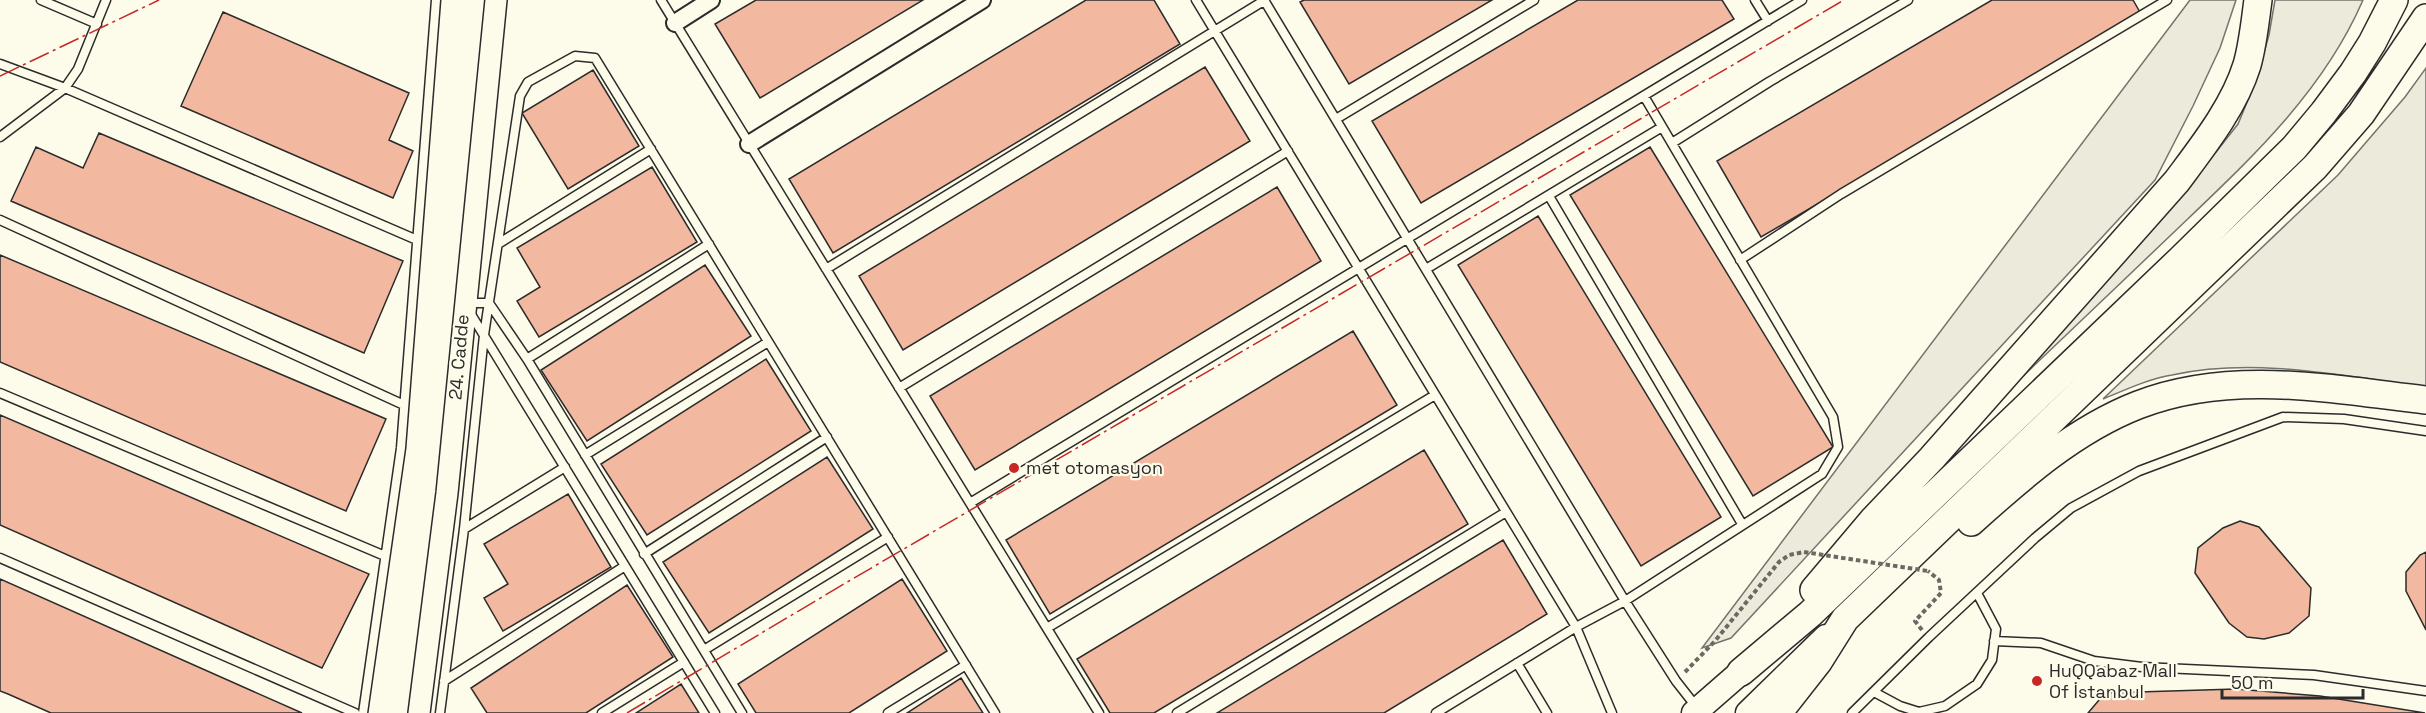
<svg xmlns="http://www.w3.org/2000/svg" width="2426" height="713" viewBox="0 0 2426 713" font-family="'Space Grotesk',sans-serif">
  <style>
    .green { fill: #ecebdb; stroke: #74746e; stroke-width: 1.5 }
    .building { fill: #f2b8a0; stroke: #2b2b2b; stroke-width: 1.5 }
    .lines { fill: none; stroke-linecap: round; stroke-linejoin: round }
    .service-casing { stroke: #2b2b2b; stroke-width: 11 }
    .minor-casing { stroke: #2b2b2b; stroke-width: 20 }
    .tertiary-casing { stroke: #2b2b2b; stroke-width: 24 }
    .secondary-casing { stroke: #2b2b2b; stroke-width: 27 }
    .primary-casing { stroke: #2b2b2b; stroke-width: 30 }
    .path { stroke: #6a6964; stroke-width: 4; stroke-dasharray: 4.5 3; stroke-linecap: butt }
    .service { stroke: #fdfbea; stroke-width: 8 }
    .minor { stroke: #fdfbea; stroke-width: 16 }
    .tertiary { stroke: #fdfbea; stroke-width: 21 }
    .secondary { stroke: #fdfbea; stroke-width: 24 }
    .primary { stroke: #fdfbea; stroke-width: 27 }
    .path-bridge { stroke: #6a6964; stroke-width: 4; stroke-dasharray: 4.5 3; stroke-linecap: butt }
    .power { stroke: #c62828; stroke-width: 1.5; stroke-dasharray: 21 4.5 3 4.5; stroke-linecap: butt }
    .poi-dot { fill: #c62828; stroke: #fdfbea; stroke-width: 2 }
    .labels { text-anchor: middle; stroke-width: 4.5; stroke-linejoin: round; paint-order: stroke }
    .street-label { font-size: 18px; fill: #2b2b2b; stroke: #fdfbea }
    .poi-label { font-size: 18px; fill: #2b2b2b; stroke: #fdfbea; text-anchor: start }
  </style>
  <rect width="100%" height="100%" fill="#fdfbea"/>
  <path class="green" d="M2190 0H2236L2220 48 2193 106 2155 180 1731 638 1702 648Z
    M2275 0H2363C2322 95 2245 164 2172 234 2114 289 2056 345 1998 400L2176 203 2238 124 2255 83 2269 35Z
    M2426 68V387C2342 376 2256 357 2172 375 2148 379 2125 390 2103 399L2338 175 2405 97Z"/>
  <path class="building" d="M756 0H923L760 98 715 24Z
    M1086 0H1154L1180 44 833 253 789 179Z
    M1304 0H1492L1349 84 1300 2Z
    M1578 0H1722L1734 19 1421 203 1372 121Z
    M1992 0H2133L2141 14 1761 237 1717 161Z
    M223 12 409 93 389 140 413 151 393 198 181 106Z
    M1205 67 1250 141 903 350 859 276Z
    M593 70 639 146 568 189 522 113Z
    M99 133 403 261 364 353 11 201 36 147 83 168Z
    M1650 147 1833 447 1753 496 1570 195Z
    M652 167 697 242 539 337 517 301 540 287 517 248Z
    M1277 187 1321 261 975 470 930 396Z
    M1538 216 1721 517 1641 566 1458 265Z
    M0 255 386 419 346 511 0 362Z
    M705 265 751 336 587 441 541 370Z
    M1353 331 1397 405 1050 614 1006 540Z
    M766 359 811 431 647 535 601 464Z
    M0 415 369 574 322 668 0 525Z
    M1424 450 1468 524 1154 713H1110L1077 659Z
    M827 457 873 529 709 633 663 562Z
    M568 494 611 567 503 631 484 598 508 584 484 544Z
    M2240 521 2259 527 2311 588 2309 616 2289 633 2264 639 2247 637 2229 623 2195 573 2198 548 2223 528Z
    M1503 540 1547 614 1384 713H1217Z
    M2426 552V630L2406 591V572L2420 555Z
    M0 579 302 713H51L8 694 0 691Z
    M902 579 947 651 849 713H756L738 684Z
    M627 585 673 657 586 713H487L471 688Z
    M961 678 983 713H907Z
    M681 684 699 713H636Z
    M2236 689 2320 696 2425 713H2088L2105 693Z"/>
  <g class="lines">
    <g class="service-casing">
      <path id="service" d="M41 0 97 24
        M661 0 1099 713
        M1196 0 1576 627 1612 713
        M1264 0 1625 601 1676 681 1698 709
        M1755 0 1768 21
        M0 64 65 88 417 240
        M1336 119 1534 0
        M0 137 65 88 78 69 106 0
        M1672 143 1769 82 1908 0
        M1549 196 1742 524
        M0 220 404 405
        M498 244 651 149
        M1740 260 1841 194 2167 0
        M826 269 1265 0
        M1426 269 1662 127
        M468 303H489L527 359 742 713
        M469 311 715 713
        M527 359 709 244
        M899 388 1288 151
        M0 393 385 556
        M585 455 768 342
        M970 503 1802 0
        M464 529 565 467
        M644 554 827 437
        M0 558 355 713
        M1047 628 1435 395
        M1994 641 2041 643 2094 661 2142 667 2314 675 2426 691
        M704 650 888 537
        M1517 663 1547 713
        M444 681 625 566
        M1874 692 1900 706 1919 712 1945 706 1977 684 1992 660 1996 629 1977 593
        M363 713 401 448 436 0
        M440 713 464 529 484 335 520 96 528 82 575 56 595 58 995 713
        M602 713 684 662
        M888 713 966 665
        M1177 713 1506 512
        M1436 713 1576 627 1625 601 1822 474 1838 447 1833 417 1644 96
        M1852 713 1929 637 2035 538 2071 508 2139 471 2283 417 2344 419 2426 431"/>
    </g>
    <g class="minor-casing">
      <path id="minor" d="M675 23 711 0
        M749 144 982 0"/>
    </g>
    <g class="tertiary-casing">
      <path id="tertiary" d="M419 713 447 493 496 0"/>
    </g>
    <g class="secondary-casing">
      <path id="secondary" d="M1694 713 1741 672
        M1748 713 1826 637"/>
    </g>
    <g class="primary-casing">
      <path id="primary" d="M1971 522C2021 477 2074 430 2138 405 2230 369 2331 389 2426 400
        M1814 590 1874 519 1932 458 2177 181C2203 146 2234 107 2247 65 2253 44 2255 22 2258 0
        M1741 672 1810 614 2181 259 2294 148 2324 112 2353 73 2372 43 2394 0
        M1778 713 1818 662 1845 619 2315 167 2361 114 2426 18"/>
    </g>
    <path class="path" d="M1922 630 1915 621 1941 593 1939 580 1928 571
      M1685 672 1715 641 1779 562 1789 555 1804 552"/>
    <use href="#service" class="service"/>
    <use href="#minor" class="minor"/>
    <use href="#tertiary" class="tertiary"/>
    <use href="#secondary" class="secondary"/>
    <use href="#primary" class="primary"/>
    <path class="path-bridge" d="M1804 552 1928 571"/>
    <path class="power" d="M0 76 159 0
      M627 713 849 581 1844 0"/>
  </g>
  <g class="poi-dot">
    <circle cx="1014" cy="468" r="6"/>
    <circle cx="2037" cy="681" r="6"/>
  </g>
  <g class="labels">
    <g class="street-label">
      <text transform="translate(459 357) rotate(-85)" y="6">24. Cadde</text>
    </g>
    <g class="poi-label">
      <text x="1026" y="474">met otomasyon</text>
      <text x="2049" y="677">HuQQabaz Mall<tspan x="2049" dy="21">Of İstanbul</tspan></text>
    </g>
  </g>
  <path d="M2222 689v9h141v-9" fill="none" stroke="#2b2b2b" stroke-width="3"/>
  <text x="2231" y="689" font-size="18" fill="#2b2b2b" stroke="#fdfbea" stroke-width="4.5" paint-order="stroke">50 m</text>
</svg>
